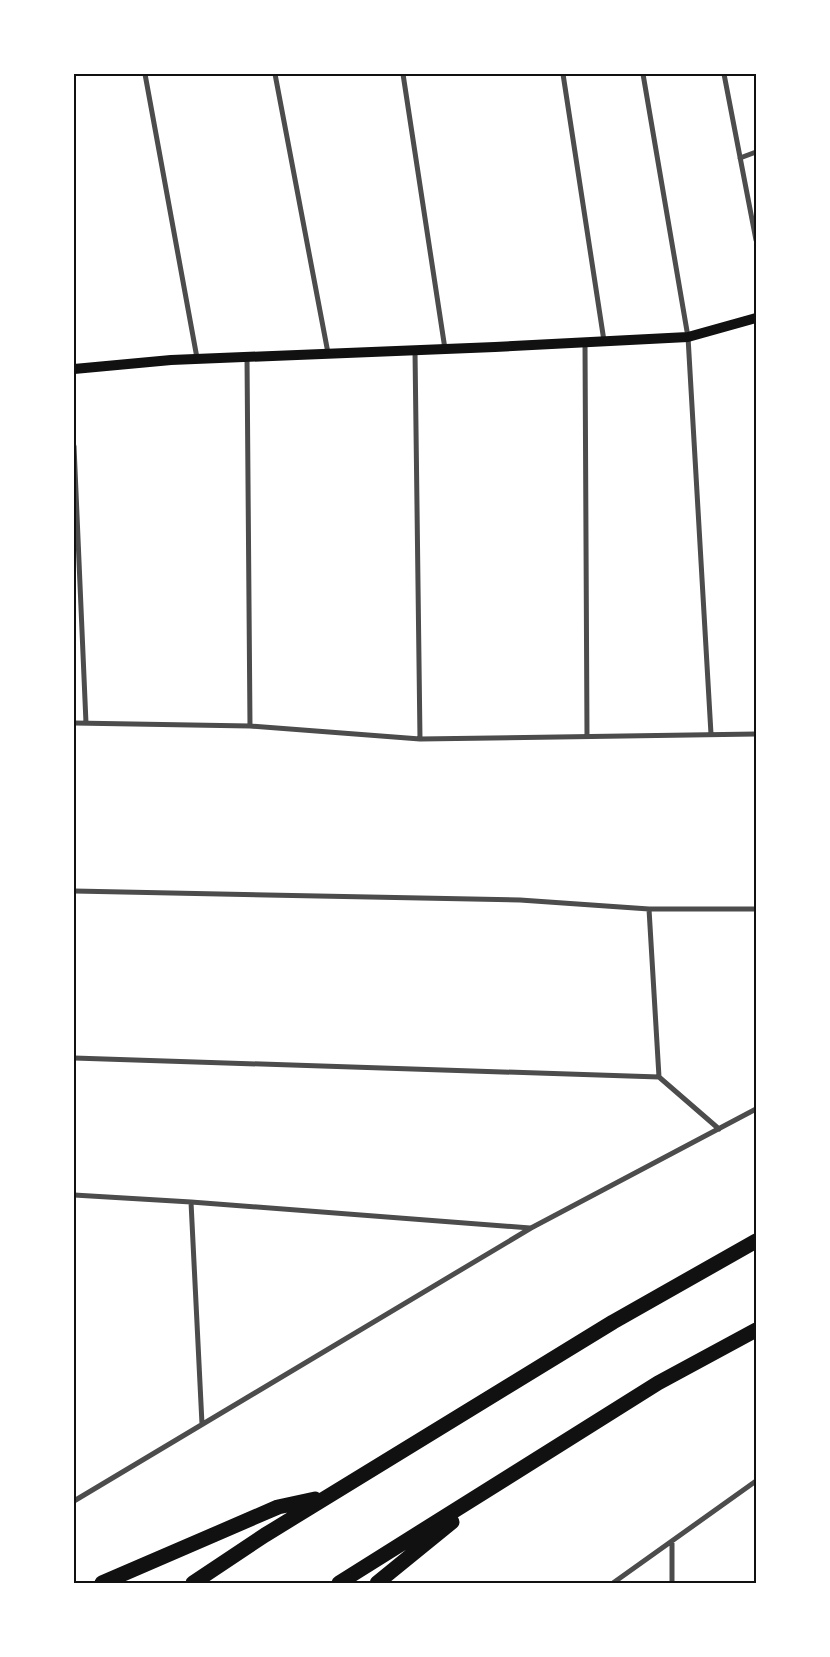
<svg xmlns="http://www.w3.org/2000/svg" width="830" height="1657" viewBox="0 0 830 1657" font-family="'DejaVu Sans',sans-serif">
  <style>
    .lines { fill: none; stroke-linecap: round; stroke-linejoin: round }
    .minor { stroke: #4c4c4c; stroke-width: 5 }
    .secondary { stroke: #111; stroke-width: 10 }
    .motorway { stroke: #111; stroke-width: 15 }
    .neatline { fill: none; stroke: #111; stroke-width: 2 }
  </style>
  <rect width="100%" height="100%" fill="#fff"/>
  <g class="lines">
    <path class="minor" d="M145 74 197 358
      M275 74 328 353
      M403 74 445 349
      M563 74 604 341
      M643 74 688 337 711 734
      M724 74 756 240
      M740 158 756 152
      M585 343 587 736
      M415 351 420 739
      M247 357 250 726
      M74 446 86 723
      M74 723 250 726 420 739 756 734
      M74 891 520 900 649 909H756
      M649 909 659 1077
      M74 1058 659 1077 719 1129
      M74 1195 191 1202 530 1228
      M191 1202 202 1424
      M74 1501 531 1228 756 1109
      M672 1543V1583
      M613 1583 756 1481"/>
    <path class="secondary" d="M74 369 171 360 495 347 688 337 756 318"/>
    <path class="motorway" d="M102 1583 278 1507 315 1499
      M193 1583 265 1535 613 1322 756 1241
      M339 1583 658 1383 756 1330
      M377 1583 452 1522"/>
  </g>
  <rect width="830" height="1657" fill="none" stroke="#ffffff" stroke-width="150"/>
  <rect x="75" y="75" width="680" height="1507" class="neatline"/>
</svg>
